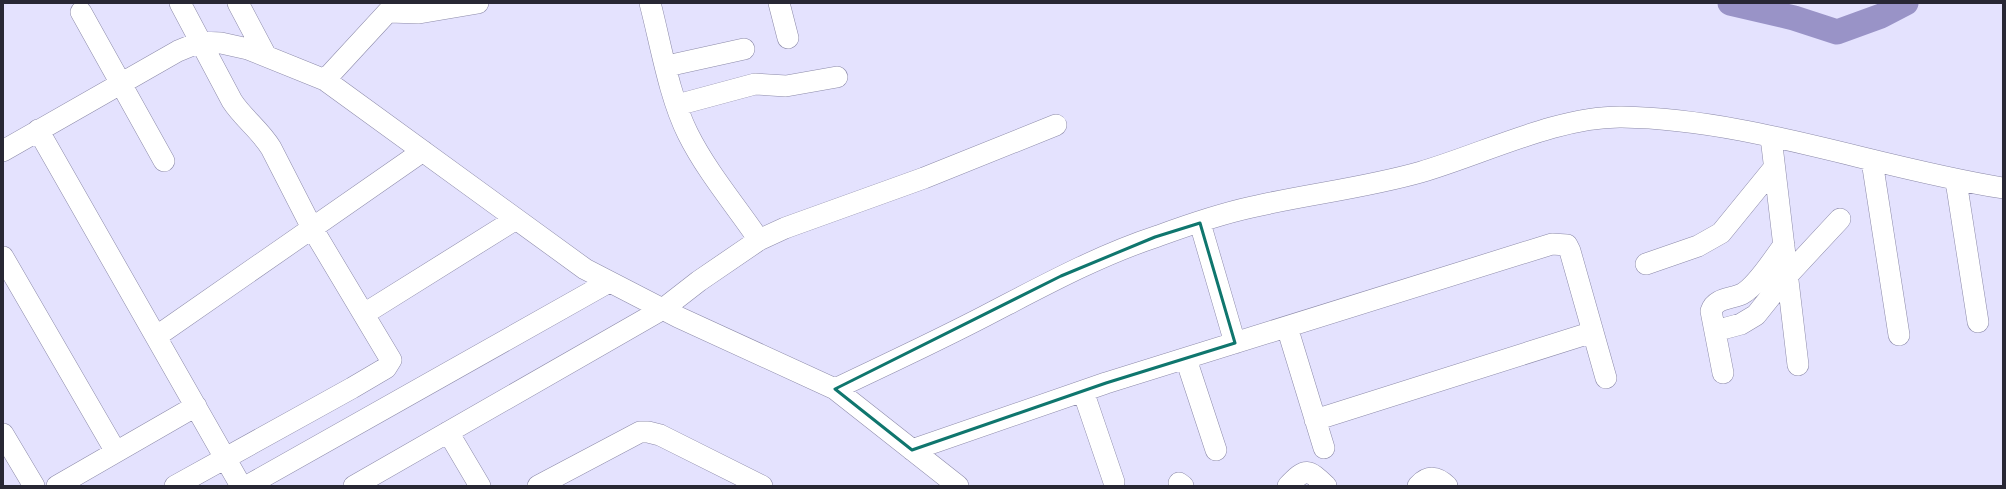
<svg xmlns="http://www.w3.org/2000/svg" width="2006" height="489" viewBox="0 0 2006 489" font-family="'Exo 2',sans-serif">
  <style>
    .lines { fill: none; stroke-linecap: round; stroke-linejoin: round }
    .river { stroke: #9993c7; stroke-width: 25 }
    .minor-casing { stroke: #8c8aa9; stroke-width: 22 }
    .minor { stroke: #fff; stroke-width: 21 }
    .marked { fill: none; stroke: #0f766e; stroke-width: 3; stroke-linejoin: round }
  </style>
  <rect width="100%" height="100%" fill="#e4e2fe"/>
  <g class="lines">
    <path class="river" d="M1730 3 1794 18 1837 32 1881 16 1906 3"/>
    <g class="minor-casing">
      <path id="minor" d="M238 3 266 56
        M779 3 788 38
        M81 12 164 161
        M389 12 419 13 478 3
        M667 66 744 49
        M325 80 396 3
        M677 105 755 84 786 86 837 77
        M38 130 241 486
        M1771 137 1798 365
        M3 151 178 51 200 42 221 43 248 49 325 80 585 269 678 317 835 389 958 486
        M1872 161 1899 335
        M1956 181 1978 322
        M1200 223 1235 343
        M759 240 785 228 924 178 1056 125
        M3 257 116 452
        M1646 264 1698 246 1721 233 1774 168
        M364 314 516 219
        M1287 327 1324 448
        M1715 331 1741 324 1756 315 1787 276 1840 219
        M157 336 423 151
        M1186 359 1216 450
        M1723 373 1711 311C1715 298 1731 299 1742 294 1757 286 1773 259 1784 245
        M835 389C885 365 935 342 985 316 1041 287 1097 256 1158 236 1188 225 1220 214 1252 207 1308 194 1365 188 1421 172 1483 154 1558 116 1622 117 1750 119 1877 168 2003 188
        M1083 391 1114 482
        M1315 420 1593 332
        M448 432 480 486
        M3 434 34 486
        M912 450 1106 383 1552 244 1567 245 1570 251 1606 378
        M1179 483 1183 486
        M57 486 196 406
        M175 486 352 388 386 368 391 360 312 228 271 148C260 130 243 118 232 101L180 3
        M247 486 609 282
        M354 486 663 309 699 281 759 240C736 206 707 172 688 134 669 96 661 45 650 3
        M538 486 640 432H648L660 435 762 486
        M1288 486C1306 467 1308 469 1326 486
        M1418 486C1428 475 1437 476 1447 486"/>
    </g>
    <use href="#minor" class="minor"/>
  </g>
  <path class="marked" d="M1200 223 1235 343 1106 383 912 450 835 389 1061 276 1155 237Z"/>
  <rect width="2006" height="489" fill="none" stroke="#282734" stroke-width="8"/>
</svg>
